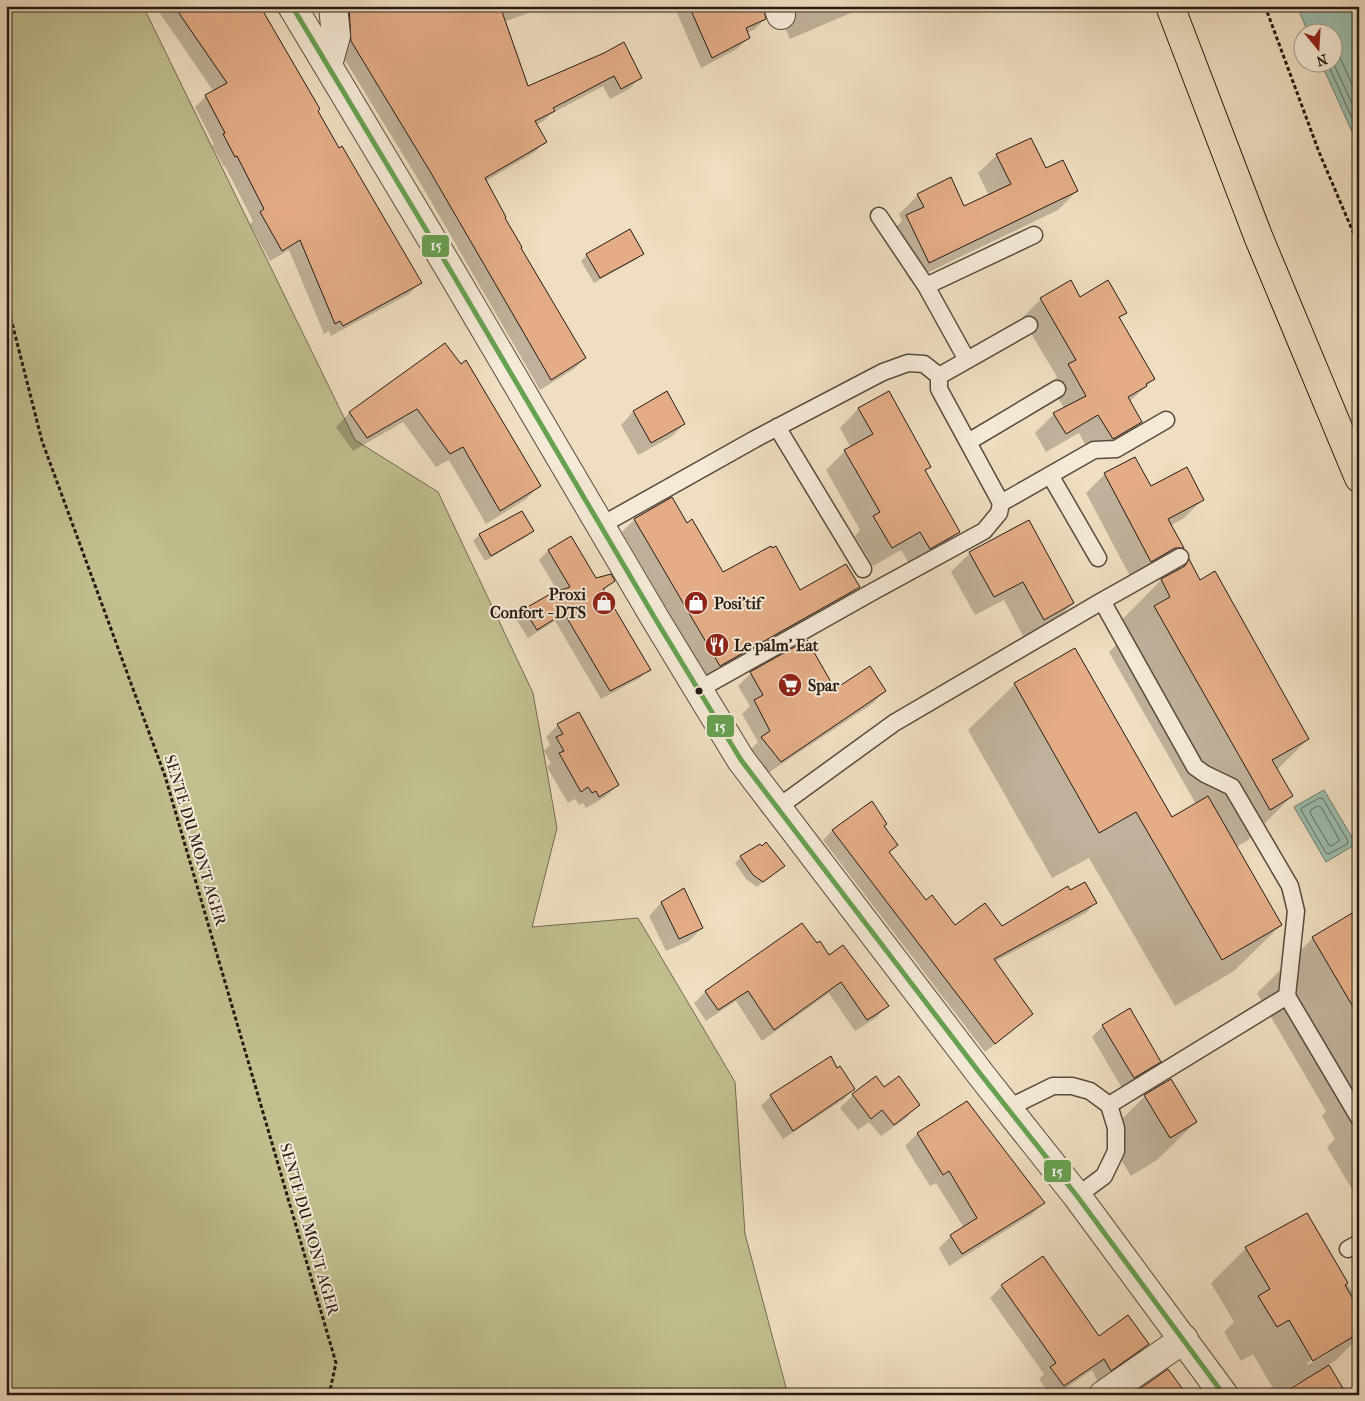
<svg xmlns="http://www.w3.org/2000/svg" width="1365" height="1401" viewBox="0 0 1365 1401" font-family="'IM FELL French Canon',serif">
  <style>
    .green { fill: #c0bf8e; stroke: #736c51 }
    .water { fill: #9bbdad; stroke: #6c7c70 }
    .shadow { fill: #0003; fill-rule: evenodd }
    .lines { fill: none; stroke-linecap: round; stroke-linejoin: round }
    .shore { stroke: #606c60; stroke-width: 1 }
    .building { fill: #e4ad86; stroke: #261a14 }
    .service-casing { stroke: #584b3f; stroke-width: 19 }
    .minor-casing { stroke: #584b3f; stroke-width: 30 }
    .tertiary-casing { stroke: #584b3f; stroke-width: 30 }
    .primary-casing { stroke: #261a14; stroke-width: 30 }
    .path { stroke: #261a14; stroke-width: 3; stroke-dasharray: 4 2.5; stroke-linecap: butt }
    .service { stroke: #f5ead7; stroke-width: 16 }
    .minor { stroke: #f5ead7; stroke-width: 28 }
    .tertiary { stroke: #f5ead7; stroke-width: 28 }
    .primary { stroke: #efdec1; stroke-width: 28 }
    .bus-1-casing { stroke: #f5ead7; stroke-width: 9 }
    .bus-1 { stroke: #67a251; stroke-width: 5 }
    .bus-dot { fill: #261a14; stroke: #f5ead7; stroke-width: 2 }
    .labels { text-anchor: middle; stroke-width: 4; stroke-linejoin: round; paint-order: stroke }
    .poi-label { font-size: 16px; font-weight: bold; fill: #261a14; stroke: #f5ead7; text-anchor: start }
    .street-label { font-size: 16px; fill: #261a14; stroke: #f5ead7 }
    .line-badge { stroke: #f5ead7; stroke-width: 2 }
    .badge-label { font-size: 14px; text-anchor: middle; font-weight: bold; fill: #fff }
  </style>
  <rect width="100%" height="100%" fill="#efdec1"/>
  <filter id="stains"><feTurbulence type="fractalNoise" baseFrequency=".004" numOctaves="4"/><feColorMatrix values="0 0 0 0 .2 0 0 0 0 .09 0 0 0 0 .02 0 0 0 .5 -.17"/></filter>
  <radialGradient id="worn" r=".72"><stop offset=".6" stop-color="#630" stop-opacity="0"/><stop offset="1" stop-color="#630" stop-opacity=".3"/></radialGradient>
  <path class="green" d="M6 6H143L355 440 438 492 533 693 557 828 532 927 638 918 735 1082 745 1234 788 1395H6Z"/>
  <path class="water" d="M1297 6H1359V147L1321 63 1332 62V32H1308Z
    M1324 790 1356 844 1326 862 1294 807Z"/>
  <path class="shadow" d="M155 6H258L316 111 421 282 409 294 331 336 329 331 324 334 289 250 270 261 250 224 253 221 225 166 224 167 212 146 214 144 195 107 206 96 214 92Z
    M333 6H548L504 22 527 88 605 54 640 78 629 89 610 99 603 86 551 114 543 121 536 125 546 141 535 152 486 181 503 218 585 358 574 369 540 390 421 184 340 52Z
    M674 6H761L765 19 754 30 746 33 748 38 737 49 701 68Z
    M778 6H867L790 39 786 30V21Z
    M997 155 1045 170 1077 191 1058 210 910 281 888 235 902 221 899 214 918 195 964 207 989 196 978 173Z
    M643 253 637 259 594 283 581 261 587 255Z
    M1041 299H1080L1125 312 1119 319 1154 379 1129 402 1141 422 1122 441 1092 457 1079 433 1046 452 1035 433 1054 414 1064 408 1050 384 1057 377 1022 318Z
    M444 345 540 485 526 499 486 524 449 460 436 467 403 422 353 451 336 427 349 413Z
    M888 392 930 466 925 471 959 531 940 550 911 567 901 550 873 566 855 536 860 530 826 470 845 451 851 448 840 428 858 409Z
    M667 393 684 424 671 437 638 455 621 425 633 412Z
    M1105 474 1150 487 1203 499 1184 518 1170 526 1182 548 1163 566 1132 580 1086 493Z
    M522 512 532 531 526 537 485 561 473 541 479 535Z
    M634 520 687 524 722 574 799 592 858 587 846 600 707 678 622 532Z
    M571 538 596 580 614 581 603 591 649 669 640 678 601 699 555 621 528 638 516 619 525 610 558 592 539 560 548 551Z
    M970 553 1073 603 1054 622 1024 638 1004 600 975 615 951 572Z
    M1189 561 1200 581 1308 739 1277 770 1292 796 1247 841 1236 847 1281 925 1234 971 1175 1006 1089 858 1052 878 968 730 1015 684 1171 819 1196 804 1109 652 1123 638 1117 625 1161 580 1181 569Z
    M751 673 835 691H885L872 704 768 773 750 750 758 742 742 714 750 706 738 686Z
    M558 725 618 785 605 797 586 808 583 803 579 805 575 799 568 803 547 767 551 763 544 751 550 745 546 737Z
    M872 803 883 827 896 845 889 853 926 902 955 927H1002L1069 891 1095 903 1086 913 994 962 1031 1014 1021 1024 985 1052 823 840 832 831Z
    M761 848 783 866 757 887 747 880 735 863 741 857Z
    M684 890 702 928 689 941 666 951 649 916 661 903Z
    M1359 911V1201L1327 1147 1335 1139 1322 1116 1326 1111 1257 993 1313 938Z
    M802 925 816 945 829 957 887 1006 876 1018 855 1031 829 993 762 1041 736 1001 706 1021 694 1003 705 992Z
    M1103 1026 1159 1061 1148 1073 1122 1088 1092 1037Z
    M837 1070 853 1089 844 1099 783 1139 761 1106 771 1096Z
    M876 1078 884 1088 918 1105 906 1118 881 1136 869 1122 858 1130 840 1108 853 1095Z
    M1145 1096 1196 1122 1157 1160 1131 1176 1106 1135Z
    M966 1102 1044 1203 1031 1215 949 1266 939 1248 951 1236 964 1228 936 1183 930 1186 905 1146 917 1134Z
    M1306 1214 1359 1304V1337L1336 1360 1328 1365 1345 1395 1303 1380 1277 1395 1253 1354 1241 1361 1224 1332 1234 1322 1211 1283 1246 1248ZM1331 1348V1351L1308 1365 1307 1363Z
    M1043 1257 1098 1338 1148 1344 1136 1356 1098 1382 1092 1370 1056 1395H1050L1039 1379 1044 1374 990 1298 1002 1286Z"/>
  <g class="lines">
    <path class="shore" d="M1332 48 1339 55 1359 100
      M1332 60 1359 119
      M1327 62 1359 134
      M1320 798 1323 799 1348 841 1347 844 1329 854 1326 853 1301 810 1302 808Z
      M1318 806 1321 807 1339 839V841L1331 846 1329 845 1310 813 1311 810Z"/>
  </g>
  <path class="building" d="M174 6H260L320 109 318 111 339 148 342 146 422 283 343 326 340 321 335 324 300 240 282 251 260 212 264 209 237 156 235 157 223 134 225 133 205 95 227 83Z
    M349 6H500L528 86 604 53 624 42 642 78 621 89 614 76 553 108 555 111 535 121 547 142 485 178 506 217 505 218 522 247 521 248 586 358 551 380 431 173 351 41Z
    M689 6H763L766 19 746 28 750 38 712 58Z
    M1031 138 1046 168 1063 160 1078 191 929 263 906 215 924 207 917 194 951 177 964 206 1011 184 996 154Z
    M630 229 644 254 600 278 586 254Z
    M1071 280 1080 297 1108 280 1127 313 1119 317 1155 379 1146 384 1147 386 1128 397 1142 422 1113 439 1098 415 1066 434 1053 413 1086 396 1068 364 1076 360 1040 298Z
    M445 343 461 364 466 360 541 486 500 511 463 447 450 454 417 409 367 438 349 412Z
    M667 391 685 424 651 443 633 411Z
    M889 391 931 467 925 470 960 532 930 549 920 532 892 548 873 516 880 512 844 450 873 434 858 408Z
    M1135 457 1151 486 1187 467 1204 500 1168 519 1184 548H1175L1151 562 1104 473Z
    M672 497 687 523 692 519 723 572 771 546 772 548 776 546 800 590 846 564 860 587 720 666 634 519Z
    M522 511 534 531 491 556 479 534Z
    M1029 520 1074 603 1044 620 1023 582 994 597 969 552Z
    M571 536 596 578 611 574 615 581 603 589 651 670 610 691 564 613 537 630 524 609 552 593 570 587 548 550Z
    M1189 559 1200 580 1215 571 1309 739 1272 760 1293 796 1270 810 1154 606 1170 597 1161 579 1185 566Z
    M807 640 835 689 870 666 886 691 781 762 761 737 770 731 754 700 763 695 750 672Z
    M1075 648 1172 817 1208 796 1282 925 1222 960 1136 812 1099 833 1014 683Z
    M579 712 619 785 599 797 596 791 592 793 588 787 581 792 559 753 564 751 556 737 563 734 557 724Z
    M872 801 887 824 884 826 898 845 889 852 926 900 932 895 955 925 985 903 1002 926 1068 886 1070 890 1085 882 1097 903 994 959 1033 1014 995 1044 832 830Z
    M766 842 785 866 763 882 753 875 740 856 760 844 762 846Z
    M684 888 703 928 679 939 661 902Z
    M1359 909V1017L1312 937Z
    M802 923 817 943 820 941 829 955 843 945 889 1006 867 1020 841 982 774 1030 748 991 718 1010 705 991Z
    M1130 1008 1161 1062 1134 1078 1102 1025Z
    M831 1056 837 1068 840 1066 855 1089 793 1131 770 1095Z
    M876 1076 884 1087 899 1076 920 1105 894 1125 882 1110 871 1119 852 1094Z
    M1171 1079 1197 1122 1170 1138 1144 1095Z
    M967 1101 1045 1203 962 1254 950 1235 977 1218 949 1171 943 1175 917 1133Z
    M1307 1213 1348 1283 1345 1285 1359 1309V1333L1313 1361 1289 1320 1277 1327 1258 1296 1270 1289 1245 1247Z
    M1043 1256 1099 1336 1128 1315 1149 1344 1111 1371 1104 1359 1064 1386 1050 1367 1056 1363 1001 1285Z
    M1329 1365 1347 1395H1280Z
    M1168 1369 1187 1395H1131Z"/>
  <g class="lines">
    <g class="service-casing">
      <path id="service" d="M879 216 926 286
        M967 360 926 286 1034 235
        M777 427 863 569
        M968 442 1057 389
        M1050 475 1098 558
        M1001 503 1094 450 1116 449 1166 420
        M600 526 755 439 883 372 908 363 924 364 939 376
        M1102 601 1180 557
        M698 690 874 591 984 531 999 513 1001 503 939 389V376L1029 325
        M777 808 894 723 1102 601 1195 767 1205 774 1232 787 1290 886 1296 911 1287 996 1109 1105
        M1287 996 1359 1118
        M1008 1108 1053 1086H1072L1090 1091 1109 1105 1116 1128V1151L1104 1176 1077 1196
        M1348 1249 1359 1243"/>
    </g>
    <g class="minor-casing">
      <path id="minor" d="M778 6 781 15
        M328 65 336 36 333 6
        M1103 1395 1184 1339"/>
    </g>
    <g class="tertiary-casing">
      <path id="tertiary" d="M292 6 449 268 656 620 741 760 982 1076 1077 1196 1224 1395"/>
    </g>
    <g class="primary-casing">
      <path id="primary" d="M1170 6 1258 236 1359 478"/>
    </g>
    <path class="path" d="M1265 6 1319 152 1359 246
      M6 299 42 441 165 776 336 1363 329 1395"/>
    <use href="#service" class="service"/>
    <use href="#minor" class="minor"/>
    <use href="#tertiary" class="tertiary"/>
    <use href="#primary" class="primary"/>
    <g class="bus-1-casing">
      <path id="bus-1" d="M292 6 449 268 656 620 741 760 982 1076 1077 1196 1224 1395"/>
    </g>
    <use href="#bus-1" class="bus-1"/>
  </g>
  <defs>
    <g id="shop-disc" transform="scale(1.25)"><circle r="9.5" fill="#8f2418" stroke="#f5ead7"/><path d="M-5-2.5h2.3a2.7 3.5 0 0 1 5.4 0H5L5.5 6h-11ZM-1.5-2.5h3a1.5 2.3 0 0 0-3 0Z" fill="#fff"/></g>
    <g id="restaurant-disc" transform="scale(1.25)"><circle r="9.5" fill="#8f2418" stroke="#f5ead7"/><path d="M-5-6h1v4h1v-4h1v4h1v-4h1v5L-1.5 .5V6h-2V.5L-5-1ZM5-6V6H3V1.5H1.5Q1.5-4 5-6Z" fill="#fff"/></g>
    <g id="supermarket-disc" transform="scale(1.25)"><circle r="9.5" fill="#8f2418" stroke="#f5ead7"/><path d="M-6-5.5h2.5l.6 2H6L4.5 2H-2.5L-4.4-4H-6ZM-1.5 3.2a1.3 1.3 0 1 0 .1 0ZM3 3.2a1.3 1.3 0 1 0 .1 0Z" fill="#fff"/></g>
  </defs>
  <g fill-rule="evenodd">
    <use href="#shop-disc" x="604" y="603"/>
    <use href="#shop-disc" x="696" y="603"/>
    <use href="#restaurant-disc" x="717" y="645"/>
    <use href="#supermarket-disc" x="790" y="685"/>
  </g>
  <circle class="bus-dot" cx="699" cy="691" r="4.5"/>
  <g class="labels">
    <g class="poi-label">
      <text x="586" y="600" text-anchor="end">Proxi<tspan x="586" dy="18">Confort - DTS</tspan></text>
      <text x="714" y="609">Posi'tif</text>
      <text x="734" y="651">Le palm' Eat</text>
      <text x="808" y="691">Spar</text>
    </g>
    <g class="street-label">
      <text transform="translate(196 840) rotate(73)" y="6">SENTE DU MONT AGER</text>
      <text transform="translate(310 1229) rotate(74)" y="6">SENTE DU MONT AGER</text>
    </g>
  </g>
  <g class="line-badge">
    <rect x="421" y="234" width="29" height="24" rx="5" fill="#67a251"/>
    <rect x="706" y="714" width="29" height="24" rx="5" fill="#67a251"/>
    <rect x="1043" y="1159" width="29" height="24" rx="5" fill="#67a251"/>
  </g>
  <g class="badge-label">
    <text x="436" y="250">15</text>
    <text x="720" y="731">15</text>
    <text x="1057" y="1176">15</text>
  </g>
  <rect width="1365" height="1401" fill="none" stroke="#efdec1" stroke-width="25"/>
  <rect x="8" y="8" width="1350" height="1386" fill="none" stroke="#261a14" stroke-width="2.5"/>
  <rect x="12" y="12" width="1340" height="1376" fill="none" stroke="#261a14"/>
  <g transform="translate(1318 48) rotate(162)"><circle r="24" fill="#f5ead7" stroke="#a29789"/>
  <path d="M0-4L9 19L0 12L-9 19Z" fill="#8f2418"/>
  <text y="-8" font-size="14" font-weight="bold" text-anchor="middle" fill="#261a14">N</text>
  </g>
  <rect width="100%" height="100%" filter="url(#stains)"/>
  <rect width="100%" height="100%" fill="url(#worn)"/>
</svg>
